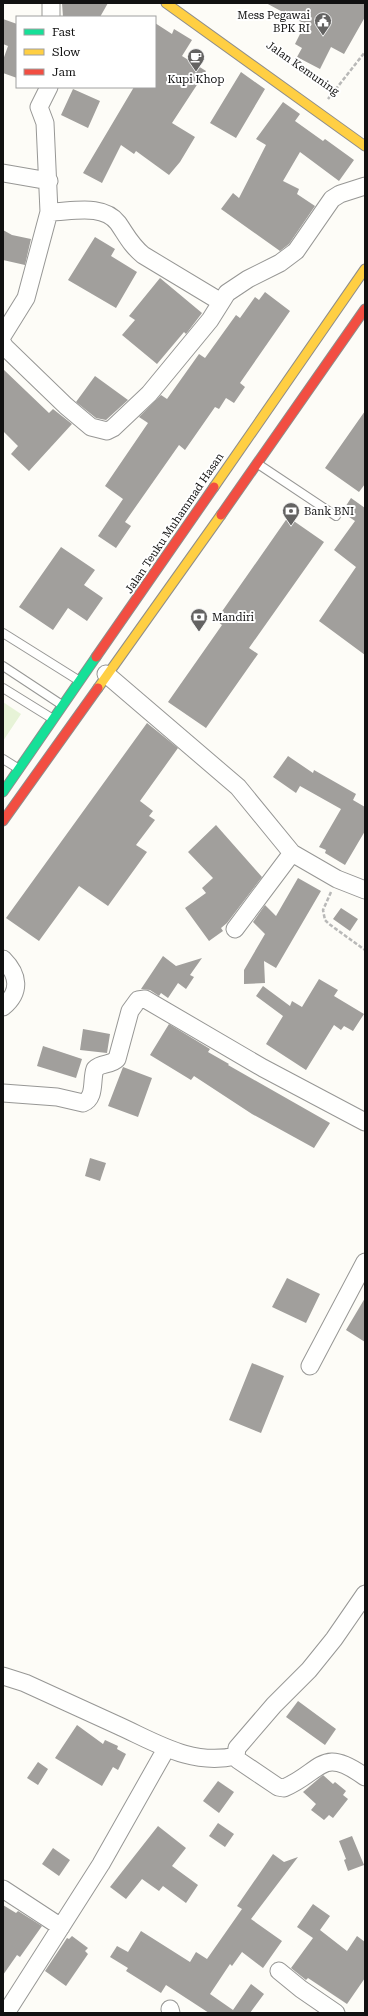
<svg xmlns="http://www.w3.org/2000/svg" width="368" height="2016" viewBox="0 0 368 2016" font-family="'Roboto Serif',serif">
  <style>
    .green { fill: #e7f3d7 }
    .building { fill: #a19f9c }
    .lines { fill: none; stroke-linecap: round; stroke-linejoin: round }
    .lane-casing { stroke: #979795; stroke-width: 10 }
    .street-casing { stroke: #979795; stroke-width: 19 }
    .fast-casing { stroke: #8e8d8b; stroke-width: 11 }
    .slow-casing { stroke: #8e8d8b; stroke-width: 11 }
    .jam-casing { stroke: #8e8d8b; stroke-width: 11 }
    .path { stroke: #b9b9b8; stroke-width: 2.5; stroke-dasharray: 4 2; stroke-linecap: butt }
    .lane { stroke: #fffffe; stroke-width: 8 }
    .street { stroke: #fffffe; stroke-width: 17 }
    .fast { stroke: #16e098; stroke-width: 9 }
    .slow { stroke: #ffcf43; stroke-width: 9 }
    .jam { stroke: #f24e42; stroke-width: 9 }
    .labels { text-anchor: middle; stroke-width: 4; stroke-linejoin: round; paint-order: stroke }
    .poi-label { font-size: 11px; fill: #111; stroke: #fff; text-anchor: start }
    .street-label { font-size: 11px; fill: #111; stroke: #fff }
  </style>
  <rect width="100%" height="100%" fill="#fdfcf7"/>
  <path class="green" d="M3 702 21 714 3 741Z"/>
  <path class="building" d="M62 3H108L100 17H63Z
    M266 3H365V17L344 54 331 47 320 69 297 57 302 48 295 44 305 24Z
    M3 19 17 24V78L3 73V60L8 46 3 44Z
    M155 23 172 34 174 29 192 40 182 56 206 71 172 123 195 137 180 162 169 175 136 151 134 154 121 145 102 183 83 173 134 87H155Z
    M241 72 265 89 236 138 210 123Z
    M73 89 100 101 88 128 61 115Z
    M283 102 300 114 295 121 323 141 325 139 354 160 339 181 300 152 283 181 299 189 297 194 315 206 289 244 280 251 221 209 233 193 239 198 266 145 256 139Z
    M3 230 12 235 31 239 25 265 3 260Z
    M95 237 115 249 111 256 137 272 116 308 68 280Z
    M160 278 202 313 186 334 184 332 157 364 122 335 135 320 129 316Z
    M265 292 290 311 240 383 245 387 234 403 226 398 219 409 215 407 185 450 179 445 125 522 131 526 116 548 98 536 123 499 105 486 148 423 139 417 161 395 167 399 199 354 205 358 236 315 240 318 255 297 259 300Z
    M3 369 49 413 53 409 72 424 29 471 11 454 18 446 3 431Z
    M95 376 128 400 106 420 96 418 76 402Z
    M365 411V484L359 492 325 468Z
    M351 498 365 508V655L319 621 356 567 334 550 355 521 342 512Z
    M288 517 324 542 249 648 258 654 206 728 168 702 222 625 216 620Z
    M61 547 95 570 84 585 103 598 87 621 68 608 53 630 19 607Z
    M147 723 178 748 140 801 153 811 149 816 155 820 136 845 147 852 108 906 79 886 39 941 6 918Z
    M288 756 313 773 314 770 356 794 353 800 365 807V831L345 865 325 853 326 850 319 847 341 809 300 786 296 793 273 777Z
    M216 825 262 877 227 923 221 928 223 931 209 941 185 908 206 893 202 888 213 878 188 852Z
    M298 878 321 891 276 968 264 961 265 983 244 984V970L265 934 253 922 265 905 276 916Z
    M341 908 358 919 350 931 333 919Z
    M163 956 176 966 202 958 190 975 194 977 186 989 178 983 168 998 161 993 159 996 150 990 141 989Z
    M319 979 338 990 334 996 364 1014 353 1031 344 1026 341 1030 334 1025 306 1070 266 1044 283 1016 256 996 263 986 290 1006 292 1001 302 1007Z
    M169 1024 210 1049 208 1052 229 1064 228 1065 330 1123 314 1148 252 1114 194 1076 191 1080 150 1055Z
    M83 1029 110 1034 107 1053 80 1050Z
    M43 1046 82 1059 76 1078 37 1066Z
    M123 1067 152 1078 138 1117 108 1106Z
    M90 1158 106 1163 100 1181 85 1176Z
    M287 1278 320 1294 306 1323 272 1307Z
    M365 1298V1342L346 1330Z
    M252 1363 284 1376 261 1433 229 1420Z
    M298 1701 336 1729 325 1745 286 1717Z
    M77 1725 103 1744 105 1740 118 1746 117 1749 126 1754 118 1770 113 1767 102 1786 55 1758Z
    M38 1762 48 1769 38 1785 27 1778Z
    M323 1775 333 1784 335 1782 346 1791 343 1795 348 1799 333 1818 329 1815 324 1820 311 1810 316 1804 303 1792Z
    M218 1781 234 1792 219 1813 203 1801Z
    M218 1823 234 1834 225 1847 209 1836Z
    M158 1826 186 1848 172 1866 198 1885 186 1903 163 1886 159 1891 142 1879 126 1899 110 1887Z
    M352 1836 364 1865 348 1871 344 1860 346 1859 339 1841Z
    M53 1848 70 1860 59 1876 42 1864Z
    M273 1854 284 1862 298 1857 251 1919 282 1941 263 1968 242 1952 232 1966 230 1964 210 1994 233 2010 251 1984 264 1994 250 2013H209L166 1985 161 1993 126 1971 128 1968 110 1957 117 1946 128 1952 141 1931 190 1962 196 1952 207 1959 242 1909 237 1906Z
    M313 1904 330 1916 320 1930 347 1951 357 1936 365 1942V1978L347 2004 308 1978 306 1980 291 1968 313 1938 297 1927Z
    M3 1905 16 1913 18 1911 42 1926 20 1957 17 1955 3 1975Z
    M72 1936 88 1948 85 1951 88 1954 66 1986 45 1971 67 1938 69 1939Z"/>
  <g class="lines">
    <g class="lane-casing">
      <path id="lane" d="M258 464 336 516
        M3 633 78 680
        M3 666 62 705
        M3 688 53 719
        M3 759 19 769"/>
    </g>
    <g class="street-casing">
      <path id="street" d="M51 3V17
        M3 173 49 181
        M49 212C71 212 103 203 118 223 127 236 130 244 143 255L221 302
        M3 335 26 298 49 212 45 123 39 107 49 87
        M3 344 5 347 66 406 91 427 107 431 113 428 149 394 210 320 227 293 248 279 280 263 296 251 332 199 340 194 365 186
        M106 674 238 787 292 853 337 879 365 890
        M235 929 292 853
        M3 959C19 975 21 992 3 1007
        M3 1093 57 1097 83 1103C96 1098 91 1080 95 1069 102 1062 110 1066 117 1059L130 1011 138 1000 145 999 263 1068 365 1122
        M310 1366 365 1262
        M365 1594 334 1639 309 1670 274 1705 237 1748 236 1756 238 1760 278 1787 284 1788C322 1772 321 1745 365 1777
        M3 1676 25 1683C56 1697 87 1711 117 1725 157 1743 191 1766 236 1756
        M3 1889 61 1927
        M279 1971 301 1989 336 2013
        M170 2009 171 2013
        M6 2013 101 1864 166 1749"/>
    </g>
    <g class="fast-casing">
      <path id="fast" d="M3 792 96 657"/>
    </g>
    <g class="slow-casing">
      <path id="slow" d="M166 3 365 146
        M214 487 365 269
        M98 688 221 515"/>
    </g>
    <g class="jam-casing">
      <path id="jam" d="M221 515 365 309
        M96 657 214 487
        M3 821 98 688"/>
    </g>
    <path class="path" d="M328 99 365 52
      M331 892 323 910 325 920 329 924 365 950"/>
    <use href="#lane" class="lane"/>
    <use href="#street" class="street"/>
    <use href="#fast" class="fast"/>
    <use href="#slow" class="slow"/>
    <use href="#jam" class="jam"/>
  </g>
  <defs>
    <g id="civic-pin" transform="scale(0.9)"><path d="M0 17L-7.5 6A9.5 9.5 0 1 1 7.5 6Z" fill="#646362" stroke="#fff"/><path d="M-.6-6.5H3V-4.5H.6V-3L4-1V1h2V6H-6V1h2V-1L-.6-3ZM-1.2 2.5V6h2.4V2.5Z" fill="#fff"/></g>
    <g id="cafe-pin" transform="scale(0.9)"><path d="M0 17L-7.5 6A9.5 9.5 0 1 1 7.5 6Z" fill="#646362" stroke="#fff"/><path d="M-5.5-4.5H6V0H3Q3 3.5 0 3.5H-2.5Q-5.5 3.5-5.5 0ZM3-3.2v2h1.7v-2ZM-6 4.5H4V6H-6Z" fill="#fff"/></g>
    <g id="bank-pin" transform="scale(0.9)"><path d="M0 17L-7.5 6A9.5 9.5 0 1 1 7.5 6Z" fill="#646362" stroke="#fff"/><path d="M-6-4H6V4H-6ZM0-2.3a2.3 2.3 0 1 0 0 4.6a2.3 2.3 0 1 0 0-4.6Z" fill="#fff"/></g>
  </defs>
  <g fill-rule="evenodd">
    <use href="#civic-pin" x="323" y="21"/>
    <use href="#cafe-pin" x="196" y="57"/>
    <use href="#bank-pin" x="291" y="511"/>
    <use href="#bank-pin" x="199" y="617"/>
  </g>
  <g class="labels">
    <g class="poi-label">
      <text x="310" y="19" text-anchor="end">Mess Pegawai<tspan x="310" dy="13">BPK RI</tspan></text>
      <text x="196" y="83" text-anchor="middle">Kupi Khop</text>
      <text x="304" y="515">Bank BNI</text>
      <text x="212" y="621">Mandiri</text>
    </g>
    <g class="street-label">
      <text transform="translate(303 68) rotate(35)" y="4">Jalan Kemuning</text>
      <text transform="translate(174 523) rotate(-56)" y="4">Jalan Teuku Muhammad Hasan</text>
    </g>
  </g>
  <rect width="368" height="2016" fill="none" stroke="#111111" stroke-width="8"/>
  <rect x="16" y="16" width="140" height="72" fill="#ffffff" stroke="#a0a0a0"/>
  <rect x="24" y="29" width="20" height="6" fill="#16e098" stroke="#a0a0a0"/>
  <text x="52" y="36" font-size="12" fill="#111111">Fast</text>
  <rect x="24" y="49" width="20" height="6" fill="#ffcf43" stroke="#a0a0a0"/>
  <text x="52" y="56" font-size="12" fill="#111111">Slow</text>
  <rect x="24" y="69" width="20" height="6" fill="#f24e42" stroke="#a0a0a0"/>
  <text x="52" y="76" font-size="12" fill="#111111">Jam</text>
</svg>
